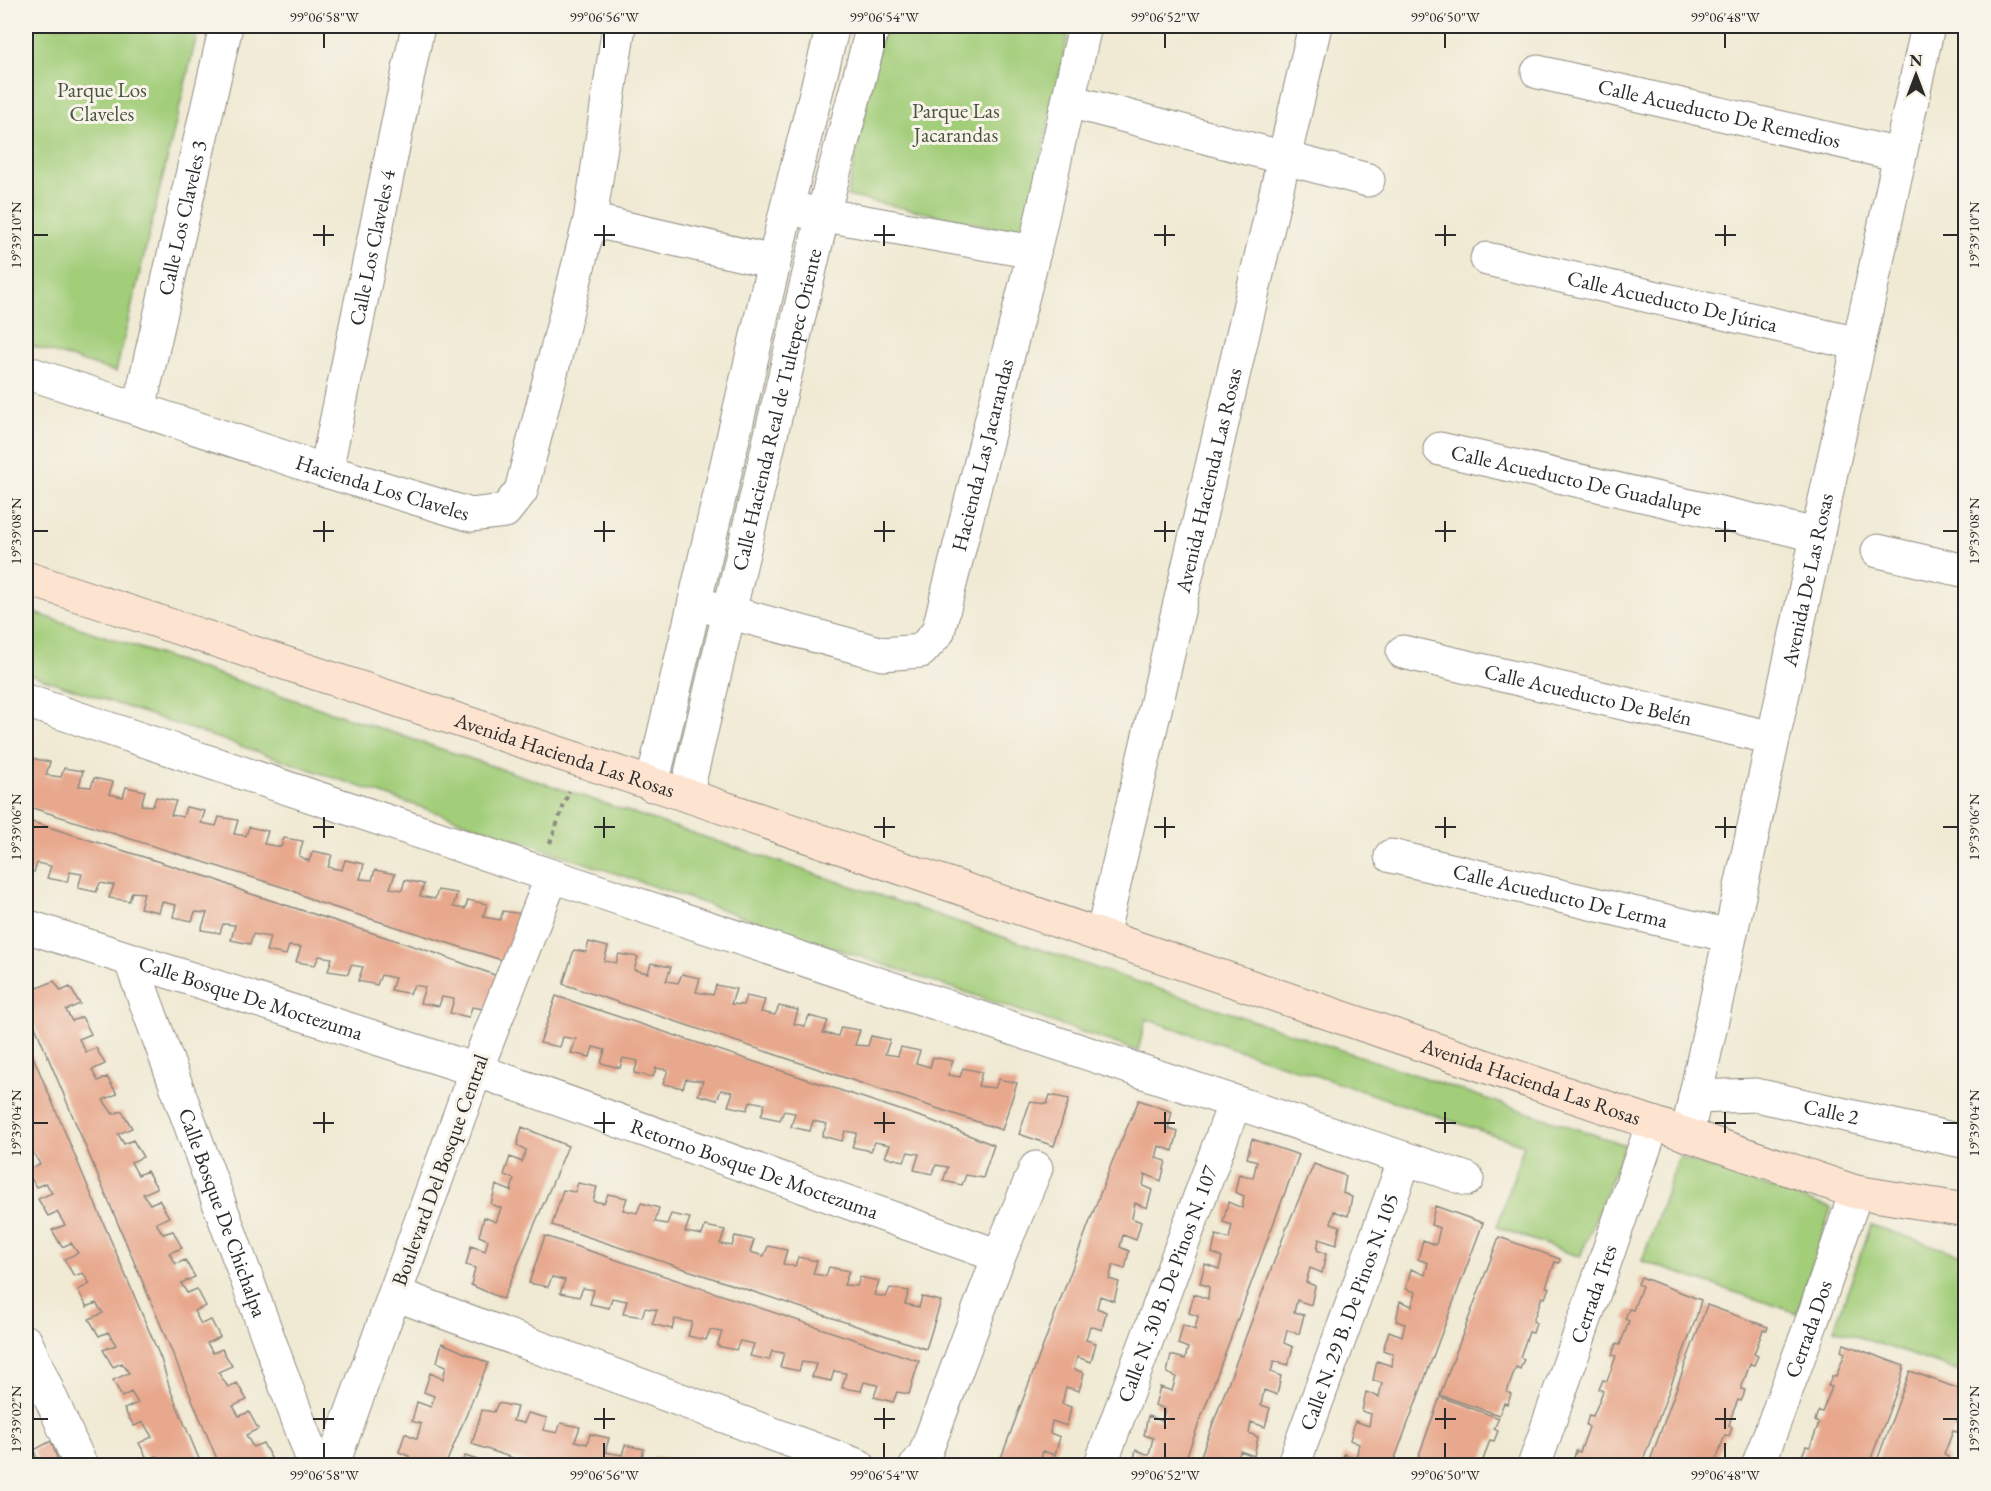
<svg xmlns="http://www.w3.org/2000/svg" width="1991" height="1491" viewBox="0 0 1991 1491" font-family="'EB Garamond',serif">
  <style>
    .green { fill: #a2cd79; stroke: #667c52; stroke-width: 1.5 }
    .building { fill: #e8a88d }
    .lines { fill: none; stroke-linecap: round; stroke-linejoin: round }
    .minor-casing { stroke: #8e8a80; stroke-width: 35 }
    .tertiary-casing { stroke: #8e8a80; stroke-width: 35 }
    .secondary-casing { stroke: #8e8a80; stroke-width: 35 }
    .path { stroke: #8e8a80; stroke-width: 4; stroke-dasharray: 4.5 4.5; stroke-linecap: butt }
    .minor { stroke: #fff; stroke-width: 33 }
    .tertiary { stroke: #fff; stroke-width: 33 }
    .secondary { stroke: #fde4d1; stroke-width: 33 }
    .ticks { fill: none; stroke: #2b2b2b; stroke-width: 2 }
    .labels { text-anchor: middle; stroke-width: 6; stroke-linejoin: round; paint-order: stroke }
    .park-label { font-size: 21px; fill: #49543e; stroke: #f7f3e8 }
    .street-label { font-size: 21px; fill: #2b2b2b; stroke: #f7f3e8 }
    .neatline { fill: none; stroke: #2b2b2b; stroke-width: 2 }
    .ticks-label { font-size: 15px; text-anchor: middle; fill: #2b2b2b }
  </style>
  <rect width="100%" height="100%" fill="#f7f3e8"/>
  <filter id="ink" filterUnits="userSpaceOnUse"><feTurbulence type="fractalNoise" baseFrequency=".0167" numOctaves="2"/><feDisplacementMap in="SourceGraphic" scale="12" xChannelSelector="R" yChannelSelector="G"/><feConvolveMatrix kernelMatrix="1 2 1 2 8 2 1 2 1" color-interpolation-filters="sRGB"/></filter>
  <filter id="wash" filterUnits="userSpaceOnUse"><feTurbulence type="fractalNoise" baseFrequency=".008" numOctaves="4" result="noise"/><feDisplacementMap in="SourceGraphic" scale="24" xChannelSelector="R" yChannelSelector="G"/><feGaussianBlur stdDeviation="1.35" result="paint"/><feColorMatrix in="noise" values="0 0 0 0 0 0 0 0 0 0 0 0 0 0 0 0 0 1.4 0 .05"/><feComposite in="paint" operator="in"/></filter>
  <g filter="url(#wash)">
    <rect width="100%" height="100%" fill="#f0ead4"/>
    <path class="green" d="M26 26H199L116 372 26 344Z
      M883 26H1070L1025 234 847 196Z
      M26 610 1625 1145 1580 1257 1497 1227 1524 1145 1146 1019 1138 1051 26 673Z
      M1679 1157 1831 1208 1797 1313 1642 1261Z
      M1871 1225 1965 1256V1373L1834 1329Z"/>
    <g id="blocks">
      <path class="building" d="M31 758 50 762 46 775 61 777 64 768 83 771 79 786 91 787 94 778 113 782 109 794 123 797 126 787 145 791 141 805 153 806 156 797 176 801 171 815 183 817 186 807 205 811 201 823 216 826 219 817 238 820 234 834 246 836 249 827 268 831 264 844 281 847 284 838 303 841 299 856 309 861 313 851 332 855 328 867 342 870 345 860 364 864 360 879 372 880 375 870 395 874 390 888 402 890 405 880 424 884 420 896 435 899 438 890 457 893 453 907 465 909 468 900 487 904 483 917 500 920 503 911 522 914 508 962 317 902 289 889 26 806V767L28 768Z
        M26 820 217 880 245 892 435 953 500 977 489 1010 472 1007 469 1017 450 1013 454 999 442 997 439 1006 420 1003 425 987 414 985 410 994 391 990 395 978 381 975 377 985 358 981 363 967 351 965 348 974 328 971 332 958 319 956 315 965 296 962 301 947 289 946 286 955 266 951 270 937 253 934 250 944 231 940 235 925 223 924 220 933 201 930 207 913 195 912 192 921 173 917 176 905 162 902 159 912 140 908 144 893 132 892 129 901 109 898 114 885 100 883 96 892 78 888 82 874 70 872 67 882 47 878 51 866 37 863 34 872 26 871Z
        M589 942 608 947 604 961 616 963 619 954 638 957 634 970 648 973 651 963 671 967 666 981 678 983 682 974 700 978 696 992 713 995 716 985 736 989 731 1004 743 1005 746 996 765 1000 761 1012 775 1015 779 1006 798 1010 794 1024 805 1026 809 1016 828 1021 823 1033 838 1036 841 1027 860 1030 855 1045 868 1046 871 1036 890 1040 885 1054 898 1056 901 1047 920 1051 916 1063 930 1067 933 1057 953 1061 948 1075 960 1077 963 1068 982 1072 978 1086 995 1088 999 1079 1017 1083 1002 1130 563 984 574 950 586 952Z
        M54 981 61 991 70 987 80 1004 66 1010 72 1021 82 1017 91 1034 79 1039 86 1052 96 1048 105 1064 92 1070 98 1081 107 1077 117 1094 103 1100 113 1114 122 1111 132 1128 118 1134 124 1144 133 1140 143 1157 131 1162 138 1175 147 1171 157 1188 143 1194 150 1204 159 1200 169 1217 156 1223 163 1234 173 1231 182 1248 169 1253 176 1264 185 1260 195 1277 181 1283 187 1293 197 1289 206 1306 194 1311 201 1324 211 1320 220 1337 207 1343 213 1353 222 1349 232 1366 218 1372 228 1387 237 1383 247 1400 233 1406 239 1416 249 1412 258 1429 246 1435 253 1447 263 1443 272 1460 260 1466H220L26 1005V993Z
        M556 996 930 1120 994 1145 983 1178 966 1175 962 1185 943 1181 948 1167 936 1165 932 1174 914 1170 919 1154 908 1152 904 1161 885 1157 890 1145 875 1142 871 1151 852 1147 857 1133 845 1131 842 1141 822 1136 827 1124 813 1121 810 1131 791 1127 795 1113 784 1111 780 1120 761 1116 765 1104 751 1101 747 1110 728 1106 733 1092 721 1090 717 1100 698 1095 703 1081 686 1079 683 1088 663 1084 668 1070 656 1068 653 1077 634 1073 638 1061 623 1058 620 1068 601 1063 605 1050 593 1047 590 1057 571 1053 576 1039 563 1037 560 1047 540 1043Z
        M26 1040 161 1359 170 1389 202 1466H164L157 1456 148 1460 139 1443 152 1437 143 1422 134 1426 124 1409 138 1403 131 1392 122 1397 113 1380 129 1373 122 1363 113 1367 103 1350 116 1345 108 1332 99 1336 89 1319 103 1313 96 1303 87 1307 78 1290 90 1284 83 1273 74 1276 64 1259 78 1253 71 1243 62 1247 52 1230 65 1225 57 1212 48 1216 38 1199 52 1193 46 1183 36 1187 27 1170 40 1164 31 1149 26 1152Z
        M1050 1095 1069 1099 1054 1146 1019 1134 1030 1102 1047 1104Z
        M1139 1100 1172 1112 1168 1129 1178 1132 1173 1151 1159 1146 1156 1158 1166 1161 1161 1181 1145 1174 1143 1186 1152 1190 1147 1208 1135 1203 1132 1218 1141 1222 1136 1240 1123 1235 1120 1247 1129 1251 1125 1269 1113 1265 1109 1279 1119 1282 1114 1301 1100 1296 1097 1308 1106 1312 1102 1330 1090 1326 1086 1340 1096 1343 1091 1362 1077 1357 1074 1369 1084 1373 1079 1391 1066 1387 1062 1404 1071 1407 1067 1426 1052 1421 1050 1433 1060 1437 1055 1455 1043 1451 1039 1466H998L1112 1162Z
        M522 1127 568 1146 503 1299 471 1285 475 1268 466 1265 471 1246 485 1251 488 1240 479 1236 484 1217 496 1222 501 1208 491 1204 496 1185 511 1191 514 1179 504 1175 510 1157 522 1162 526 1150 517 1145Z
        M1252 1139 1299 1155 1183 1466H1132L1136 1450 1149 1455 1153 1438 1144 1435 1148 1416 1162 1421 1165 1409 1155 1405 1160 1387 1172 1391 1176 1377 1167 1373 1171 1355 1185 1359 1188 1348 1178 1344 1183 1325 1195 1330 1198 1316 1189 1313 1194 1294 1208 1299 1209 1287 1200 1283 1205 1264 1219 1269 1222 1257 1212 1253 1216 1235 1229 1239 1232 1225 1223 1222 1228 1202 1242 1208 1244 1196 1235 1192 1239 1174 1253 1178 1257 1161 1247 1158Z
        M1314 1164 1346 1176 1343 1193 1352 1197 1348 1216 1334 1211 1331 1223 1340 1226 1336 1245 1319 1239 1317 1250 1326 1254 1322 1273 1310 1268 1306 1282 1315 1286 1311 1305 1297 1300 1294 1312 1304 1315 1299 1334 1287 1330 1284 1343 1293 1347 1288 1365 1274 1361 1271 1372 1281 1376 1277 1395 1264 1390 1261 1405 1270 1408 1265 1427 1251 1422 1249 1433 1258 1437 1254 1456 1240 1451 1237 1466H1197L1287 1227Z
        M578 1183 597 1187 593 1201 604 1203 608 1194 627 1198 623 1210 637 1213 641 1203 659 1208 655 1222 667 1224 671 1214 690 1218 685 1232 702 1235 705 1226 725 1230 720 1244 732 1246 735 1236 754 1240 750 1252 764 1256 768 1246 787 1250 783 1264 795 1266 798 1257 817 1261 813 1274 826 1276 829 1267 849 1271 844 1285 857 1286 860 1277 879 1281 874 1295 886 1297 890 1288 909 1291 905 1304 919 1307 922 1297 941 1301 926 1349 552 1225 563 1190 575 1192Z
        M1435 1206 1483 1223 1392 1466H1341L1344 1454 1356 1458 1359 1444 1350 1440 1355 1421 1369 1426 1371 1414 1362 1411 1366 1392 1379 1397 1382 1383 1373 1380 1377 1361 1392 1366 1393 1354 1383 1350 1389 1331 1402 1336 1405 1324 1396 1321 1400 1301 1412 1306 1416 1292 1406 1289 1411 1269 1425 1275 1428 1263 1418 1259 1423 1240 1436 1245 1440 1228 1431 1225Z
        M545 1236 919 1361 909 1394 897 1392 893 1402 874 1397 878 1385 864 1382 861 1391 842 1388 846 1373 834 1371 831 1381 812 1377 816 1364 802 1362 799 1371 780 1367 784 1353 772 1351 769 1360 750 1356 754 1344 740 1341 736 1350 717 1346 722 1332 710 1330 706 1340 688 1336 692 1322 675 1319 672 1329 652 1324 657 1310 645 1308 642 1317 623 1314 627 1301 612 1298 609 1308 590 1304 594 1290 583 1288 579 1297 560 1293 565 1280 552 1277 548 1287 529 1283Z
        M1499 1237 1560 1259 1559 1263 1555 1262 1546 1287 1549 1288 1545 1298 1542 1297 1533 1321 1536 1323 1533 1333 1529 1332 1520 1357 1524 1359 1520 1369 1516 1367 1507 1392 1511 1394 1509 1400 1507 1404 1504 1403 1499 1415 1440 1395Z
        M1641 1277 1701 1300 1696 1318 1641 1466H1575L1576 1463 1573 1461 1576 1451 1580 1452 1589 1427 1586 1425 1589 1415 1593 1416 1603 1391 1599 1389 1603 1380 1607 1381 1616 1356 1612 1355 1616 1344 1620 1345 1629 1321 1625 1319 1629 1309 1633 1310 1642 1286 1638 1284Z
        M1707 1305 1768 1327 1767 1330H1763L1754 1354 1758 1356 1754 1365 1750 1364 1741 1389 1745 1390 1743 1397 1741 1401 1738 1400 1733 1412 1729 1425 1732 1427 1729 1436 1725 1435 1716 1460 1720 1461 1718 1466H1648Z
        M442 1343 488 1363 445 1466H406L409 1456 399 1452 405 1433 417 1439 421 1424 412 1421 417 1402 431 1407 434 1396 424 1392 430 1373 443 1379 446 1366 437 1362Z
        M1844 1344 1904 1366 1899 1385 1868 1466H1803L1806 1457 1802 1456 1806 1446 1810 1447 1819 1423 1815 1421 1817 1414 1819 1411 1822 1412 1832 1387 1828 1386 1832 1376 1836 1377 1845 1353 1841 1351Z
        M1910 1371 1965 1391V1398L1957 1421 1961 1422 1957 1432 1953 1431 1944 1455 1948 1457 1945 1466H1875Z
        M1440 1397 1499 1418 1494 1429 1498 1431 1494 1441 1490 1440 1481 1466H1415Z
        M498 1403 517 1407 513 1421 524 1423 528 1413 547 1418 543 1430 557 1433 561 1423 580 1427 575 1441 587 1444 590 1434 609 1438 605 1452 622 1455 625 1445 644 1449 640 1463 645 1466H536L472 1444 482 1410 494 1412Z
        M51 1441 60 1466H26L37 1459 34 1450Z
        M465 1456 493 1465V1466H461Z
        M655 1456 674 1460 672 1466H652Z"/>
    </g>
  </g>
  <g filter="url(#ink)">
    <use href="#blocks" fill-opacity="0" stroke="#8e8a80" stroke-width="1.5"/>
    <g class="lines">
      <g class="minor-casing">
        <g id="minor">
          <path id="s1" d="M1538 72 1900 155"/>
          <path d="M1069 101 1368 180"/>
          <path d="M803 211 1034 252"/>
          <path d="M590 220 774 262"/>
          <path id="s2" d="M1487 259 1859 344"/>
          <path id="s3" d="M26 372 326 471 471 515 505 511 521 491 590 220 619 26"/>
          <path id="s4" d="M139 409 226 26"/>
          <path id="s5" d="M1440 449 1817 535"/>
          <path id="s6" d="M326 471 418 26"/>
          <path d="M1878 551 1966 571"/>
          <path id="s7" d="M695 603 883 654 921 651 938 632 1034 252 1085 26"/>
          <path id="s8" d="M1403 652 1773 738"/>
          <path d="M652 785 787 207 833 26"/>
          <path id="s9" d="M686 795 823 214 873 26"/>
          <path id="s10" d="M1391 856 1730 936"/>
          <path d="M552 876 1467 1179"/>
          <path id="s11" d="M26 926 476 1070 999 1256"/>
          <path id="s12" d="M130 959 315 1466"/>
          <path id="s13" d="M1695 1097 1756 1095 1966 1142"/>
          <path id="s14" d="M1687 1135 1928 26"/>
          <path d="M395 1294 859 1466"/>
          <path d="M26 1342 81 1466"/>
          <path d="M916 1466 925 1454 999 1256 1036 1168"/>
          <path id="s15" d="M1100 1466 1235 1102"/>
          <path id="s16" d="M1293 1466 1405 1159"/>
          <path id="s17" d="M1534 1466 1653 1123"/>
          <path id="s18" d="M1758 1466 1811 1324 1856 1192"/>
        </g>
      </g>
      <g class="tertiary-casing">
        <g id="tertiary">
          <path d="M26 701 552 876 476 1070 332 1466"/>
          <path id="s19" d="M1102 936 1315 26"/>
        </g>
      </g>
      <g class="secondary-casing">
        <g id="secondary">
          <path id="s20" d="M26 578 686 795 1856 1192 1966 1210"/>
        </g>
      </g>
      <path class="path" d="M550 843 569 791"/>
      <use href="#minor" class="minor"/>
      <use href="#tertiary" class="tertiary"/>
      <use href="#secondary" class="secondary"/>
    </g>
  </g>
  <path class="ticks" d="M324 33V48M604 33V48M884 33V48M1165 33V48M1445 33V48M1725 33V48M324 225V246M604 225V246M884 225V246M1165 225V246M1445 225V246M1725 225V246M33 235H48M313 235H334M594 235H615M874 235H895M1154 235H1175M1435 235H1456M1715 235H1736M1943 235H1958M324 521V542M604 521V542M884 521V542M1165 521V542M1445 521V542M1725 521V542M33 531H48M313 531H334M594 531H615M874 531H895M1154 531H1175M1435 531H1456M1715 531H1736M1943 531H1958M324 817V838M604 817V838M884 817V838M1165 817V838M1445 817V838M1725 817V838M33 827H48M313 827H334M594 827H615M874 827H895M1154 827H1175M1435 827H1456M1715 827H1736M1943 827H1958M324 1112V1133M604 1112V1133M884 1112V1133M1165 1112V1133M1445 1112V1133M1725 1112V1133M33 1123H48M313 1123H334M594 1123H615M874 1123H895M1154 1123H1175M1435 1123H1456M1715 1123H1736M1943 1123H1958M324 1408V1429M604 1408V1429M884 1408V1429M1165 1408V1429M1445 1408V1429M1725 1408V1429M33 1419H48M313 1419H334M594 1419H615M874 1419H895M1154 1419H1175M1435 1419H1456M1715 1419H1736M1943 1419H1958M324 1443V1458M604 1443V1458M884 1443V1458M1165 1443V1458M1445 1443V1458M1725 1443V1458"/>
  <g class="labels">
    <g class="park-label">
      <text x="102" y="97">Parque Los<tspan x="102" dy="24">Claveles</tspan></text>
      <text x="956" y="118">Parque Las<tspan x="956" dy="24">Jacarandas</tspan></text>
    </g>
    <g class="street-label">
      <text dy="7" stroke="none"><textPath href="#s1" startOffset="186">Calle Acueducto De Remedios</textPath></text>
      <text dy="7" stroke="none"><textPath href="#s4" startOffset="196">Calle Los Claveles 3</textPath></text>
      <text dy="7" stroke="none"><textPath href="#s6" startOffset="228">Calle Los Claveles 4</textPath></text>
      <text dy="7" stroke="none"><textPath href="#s2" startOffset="190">Calle Acueducto De Júrica</textPath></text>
      <text dy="7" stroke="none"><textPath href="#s9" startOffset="396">Calle Hacienda Real de Tultepec Oriente</textPath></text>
      <text dy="7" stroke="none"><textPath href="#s7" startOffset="441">Hacienda Las Jacarandas</textPath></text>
      <text dy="7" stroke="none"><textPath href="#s5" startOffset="140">Calle Acueducto De Guadalupe</textPath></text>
      <text dy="7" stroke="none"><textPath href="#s19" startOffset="468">Avenida Hacienda Las Rosas</textPath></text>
      <text dy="7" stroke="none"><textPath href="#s3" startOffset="375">Hacienda Los Claveles</textPath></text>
      <text dy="7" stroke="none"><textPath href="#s14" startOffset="568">Avenida De Las Rosas</textPath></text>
      <text dy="7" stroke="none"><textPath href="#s8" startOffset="190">Calle Acueducto De Belén</textPath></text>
      <text dy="7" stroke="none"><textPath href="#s20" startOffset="567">Avenida Hacienda Las Rosas</textPath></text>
      <text dy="7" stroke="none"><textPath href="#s10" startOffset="174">Calle Acueducto De Lerma</textPath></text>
      <text dy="7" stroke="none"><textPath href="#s11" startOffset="236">Calle Bosque De Moctezuma</textPath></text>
      <text dy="7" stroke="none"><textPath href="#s20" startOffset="1587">Avenida Hacienda Las Rosas</textPath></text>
      <text dy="7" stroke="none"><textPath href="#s13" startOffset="138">Calle 2</textPath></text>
      <text dy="7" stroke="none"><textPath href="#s11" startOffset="768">Retorno Bosque De Moctezuma</textPath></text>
      <text transform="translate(440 1170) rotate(-70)" y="7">Boulevard Del Bosque Central</text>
      <text dy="7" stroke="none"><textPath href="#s12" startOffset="270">Calle Bosque De Chichalpa</textPath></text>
      <text dy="7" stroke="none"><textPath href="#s15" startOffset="194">Calle N. 30 B. De Pinos N. 107</textPath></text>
      <text dy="7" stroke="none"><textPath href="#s17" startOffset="182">Cerrada Tres</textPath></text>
      <text dy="7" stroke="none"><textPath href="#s16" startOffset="164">Calle N. 29 B. De Pinos N. 105</textPath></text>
      <text dy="7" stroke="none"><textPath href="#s18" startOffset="146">Cerrada Dos</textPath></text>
    </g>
  </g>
  <rect width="1991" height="1491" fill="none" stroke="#f7f3e8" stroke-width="66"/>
  <g transform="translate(1916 75)" stroke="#f7f3e8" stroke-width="4.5" paint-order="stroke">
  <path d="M0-4.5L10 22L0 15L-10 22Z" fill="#2b2b2b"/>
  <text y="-9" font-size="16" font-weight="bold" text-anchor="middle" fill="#2b2b2b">N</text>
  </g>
  <rect x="33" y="33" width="1925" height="1425" class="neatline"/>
  <g class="ticks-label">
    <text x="324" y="22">99°06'58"W</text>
    <text x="604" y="22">99°06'56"W</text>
    <text x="884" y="22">99°06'54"W</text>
    <text x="1165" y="22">99°06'52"W</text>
    <text x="1445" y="22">99°06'50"W</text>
    <text x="1725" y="22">99°06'48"W</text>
    <text transform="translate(16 235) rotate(-90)" y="5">19°39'10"N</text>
    <text transform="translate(1974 235) rotate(-90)" y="5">19°39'10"N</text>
    <text transform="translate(16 531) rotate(-90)" y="5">19°39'08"N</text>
    <text transform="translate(1974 531) rotate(-90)" y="5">19°39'08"N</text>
    <text transform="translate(16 827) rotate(-90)" y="5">19°39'06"N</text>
    <text transform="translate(1974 827) rotate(-90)" y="5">19°39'06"N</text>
    <text transform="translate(16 1123) rotate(-90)" y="5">19°39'04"N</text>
    <text transform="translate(1974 1123) rotate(-90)" y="5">19°39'04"N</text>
    <text transform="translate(16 1419) rotate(-90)" y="5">19°39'02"N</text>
    <text transform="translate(1974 1419) rotate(-90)" y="5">19°39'02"N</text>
    <text x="324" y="1480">99°06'58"W</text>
    <text x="604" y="1480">99°06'56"W</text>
    <text x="884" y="1480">99°06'54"W</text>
    <text x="1165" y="1480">99°06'52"W</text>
    <text x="1445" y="1480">99°06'50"W</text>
    <text x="1725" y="1480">99°06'48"W</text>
  </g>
</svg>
